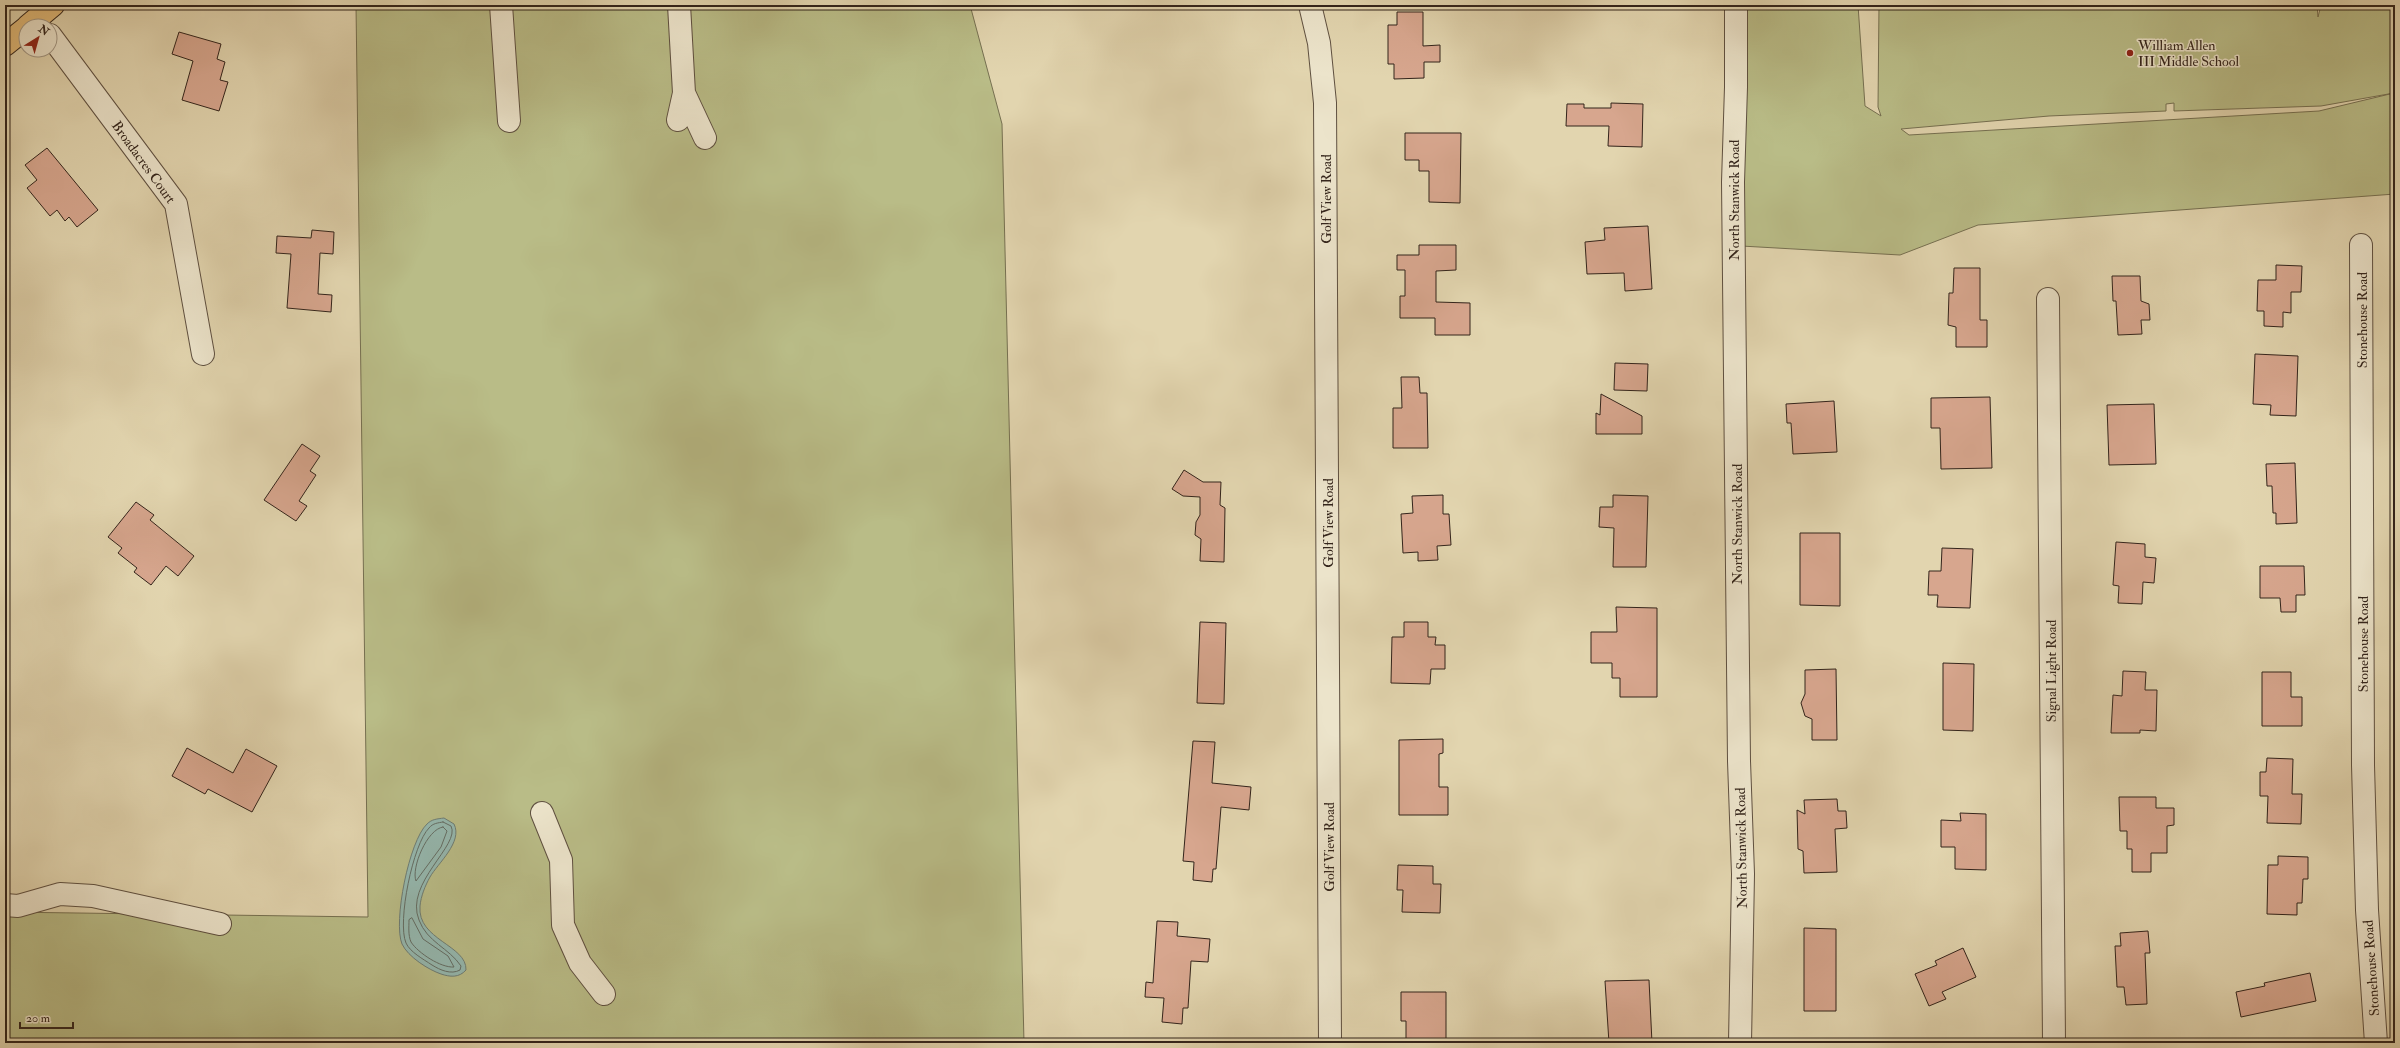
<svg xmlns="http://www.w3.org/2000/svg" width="2400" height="1048" viewBox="0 0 2400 1048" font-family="'IM FELL Double Pica',serif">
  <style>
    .green { fill: #b9bc87; stroke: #767051; fill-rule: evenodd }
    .water { fill: #95b8af; stroke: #6e7d74 }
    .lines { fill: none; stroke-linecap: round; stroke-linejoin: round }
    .shore { stroke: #646e65; stroke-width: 1 }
    .building { fill: #d7a68e; stroke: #33241b }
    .minor-casing { stroke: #5f5040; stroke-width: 24 }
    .major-casing { stroke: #33241b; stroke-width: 24 }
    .minor { stroke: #ece4cb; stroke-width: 22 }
    .major { stroke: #e1ba78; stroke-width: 22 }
    .poi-dot { fill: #8f2418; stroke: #ece4cb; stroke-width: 1.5 }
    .labels { text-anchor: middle; stroke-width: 3; stroke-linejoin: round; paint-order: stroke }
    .poi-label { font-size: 14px; fill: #33241b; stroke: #ece4cb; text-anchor: start }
    .street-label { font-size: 14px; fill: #33241b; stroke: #ece4cb }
  </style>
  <rect width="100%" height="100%" fill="#e2d5af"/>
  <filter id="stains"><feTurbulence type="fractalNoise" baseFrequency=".005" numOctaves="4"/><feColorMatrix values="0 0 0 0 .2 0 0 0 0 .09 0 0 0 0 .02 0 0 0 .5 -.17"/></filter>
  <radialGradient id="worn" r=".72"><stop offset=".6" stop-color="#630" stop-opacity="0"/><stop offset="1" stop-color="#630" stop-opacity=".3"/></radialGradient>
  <path class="green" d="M356 5H970L1002 124 1024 1043H5V912L368 917Z
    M1741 5H1858L1865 106 1881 116 1878 107 1879 5H2317L2318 17 2321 5H2395V194L1978 225 1900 255 1741 246ZM2394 93 2319 111 1909 135 1901 129 2049 116 2166 111V104L2174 103V111L2321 106Z"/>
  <path class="water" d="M444 818 454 824C463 842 438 863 430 877 425 886 421 896 420 906 417 940 467 945 466 970 459 978 450 977 441 974 429 970 408 957 402 944 393 922 409 841 427 824 432 819 437 819 444 818Z"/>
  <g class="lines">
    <path class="shore" d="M443 822 451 826C461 845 404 883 419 920 427 942 449 948 461 966L460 970C451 975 440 970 432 965 423 959 410 952 406 943 397 922 413 844 429 828 433 823 438 823 443 822Z
      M443 827 447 831 441 847 416 881C411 868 427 829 443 827Z
      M412 918 423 939 448 956 454 967C441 968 418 953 411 942 408 935 409 927 409 920Z"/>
  </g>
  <path class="building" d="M1397 12H1423V46L1440 45V62H1424V78L1394 79V64H1388V25H1397Z
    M179 32 221 44 217 59 225 62 220 80 228 82 219 111 182 100 193 61 172 54Z
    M1611 103 1643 104 1642 147 1608 146 1609 126H1566L1567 104H1584V108H1611Z
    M1405 133H1461L1460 203 1429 202V171H1419V160H1405Z
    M47 148 98 210 77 227 69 217 65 221 57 210 50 216 27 188 37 180 25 165Z
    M1648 226 1652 289 1625 291 1624 273 1587 274 1585 242 1605 240 1604 228Z
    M312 230 334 232 333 254 320 253 318 294 332 295 331 312 287 308 291 254 276 253 277 236 311 238Z
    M1419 245H1456V270L1436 271V302L1470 303V335H1435V318H1400V296H1405V270H1397V255H1419Z
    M2276 265 2302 266 2301 292H2291V313L2283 312V327L2264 326V311H2257L2258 280H2276Z
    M1954 268H1980V320H1987V347H1956V327L1948 325 1949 293H1953Z
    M2112 276H2140L2141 301 2149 304 2150 320H2141L2142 334 2118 335 2116 301H2113Z
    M2255 354 2298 356 2296 416 2270 415 2271 405 2253 404Z
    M1615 363 1648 364 1647 391 1614 390Z
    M1401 377H1419L1420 393H1427L1428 448H1393V408H1402Z
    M1601 394 1642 416V434H1596V413L1600 415Z
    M1990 397 1992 468 1941 469 1940 428H1931V398Z
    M1834 401 1837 452 1793 454 1791 423H1787L1786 404Z
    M2154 404 2156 464 2109 465 2107 405Z
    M302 444 320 456 310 471 316 475 299 501 307 506 296 521 264 500Z
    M2295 463 2297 523 2276 524V513H2273L2272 486H2267L2266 464Z
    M1184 470 1203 482H1221L1220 505 1225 508 1224 562 1200 561 1201 539 1195 535 1196 522 1200 515V497L1183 496 1172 489Z
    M1443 495V514H1449L1451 545 1437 546 1438 560 1418 561V552L1403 553 1401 514 1413 513 1412 496Z
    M1613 495 1648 496 1646 567H1613L1614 528 1599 527 1600 507H1613Z
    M136 502 154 515 150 520 194 556 178 576 166 566 151 585 134 572 137 568 118 553 122 548 108 537Z
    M1800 533H1840V606L1800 605Z
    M2116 542 2145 544V557L2156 558 2154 583 2143 582 2142 604 2118 603 2119 586 2113 585Z
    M1942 548 1973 549 1970 608 1937 607 1938 595H1928L1929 571H1941Z
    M2260 566H2304L2305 595H2296V612H2281L2280 598H2260Z
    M1616 607 1657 608V697H1620V678H1612V663H1591V632H1617Z
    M1200 622 1226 623 1224 704 1197 703Z
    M1404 622H1428V637H1436L1435 645H1445V669H1431L1430 684 1391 683 1392 637H1404Z
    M1943 663 1974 664 1973 731 1943 730Z
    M1836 669 1837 740H1812V719L1805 716 1801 703 1805 694V670Z
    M2123 671 2146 672 2145 690H2157L2156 731 2140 730V733H2111L2113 695 2122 696Z
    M2262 672H2291V697H2302V726H2262Z
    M1443 739V753L1439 754V787H1448V815H1399V740Z
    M1193 741 1215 742 1212 783 1251 787 1249 810 1221 807 1216 869H1213L1212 882 1193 880 1194 862 1183 861Z
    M187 748 233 773 246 749 277 766 252 812 208 789 205 794 172 776Z
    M2267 758 2293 759 2292 794H2302L2301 824 2267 823 2268 796H2260V772H2266Z
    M2119 797H2156V808H2174V825L2167 826V853H2151V872H2132V849H2127V831H2120Z
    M1837 799 1838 811H1846L1847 828 1835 829 1837 872 1804 873 1803 851 1798 849 1797 810 1805 814 1804 800Z
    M1960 813 1986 814V870L1955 869V847H1941V820L1961 821Z
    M2278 856 2308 857V879H2303L2302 903H2297V915L2267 914 2268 865H2278Z
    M1398 865 1433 866V884H1441L1440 913 1402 912 1403 890H1397Z
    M1157 921 1178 922 1177 936 1210 939 1208 962 1191 961 1188 1008H1183L1182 1024 1162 1022 1164 998 1145 997 1146 982 1153 983Z
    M1804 928 1836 929V1011H1804Z
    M2148 931 2150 953H2145L2147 1004 2126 1005 2124 987H2117L2115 946H2121L2120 933Z
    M1963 948 1976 977 1942 992 1946 999 1929 1006 1915 974 1937 965 1935 961Z
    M2310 973 2316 1001 2241 1017 2236 992 2265 986 2264 983Z
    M1649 980 1652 1043H1609L1605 981Z
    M1401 992H1446V1043H1406V1021H1401Z"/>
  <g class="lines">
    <g class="minor-casing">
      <path id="minor" d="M501 5 509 121
        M1310 5 1319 43 1325 103 1330 1043
        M1736 5V87L1733 182 1739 761 1743 874 1740 1043
        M50 35 176 204 203 354
        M684 93 705 138
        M678 120 684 93 679 5
        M2361 245 2363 765 2367 910 2376 1043
        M2048 299 2054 1043
        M542 813 561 860 563 925 580 963 604 994
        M5 905 18 906 60 894 93 896 220 924"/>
    </g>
    <g class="major-casing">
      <path id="major" d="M28 26 53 5
        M5 45 26 28"/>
    </g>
    <use href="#minor" class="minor"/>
    <use href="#major" class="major"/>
  </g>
  <circle class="poi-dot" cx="2130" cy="53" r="4"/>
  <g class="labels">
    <g class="poi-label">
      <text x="2138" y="50">William Allen<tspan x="2138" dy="16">III Middle School</tspan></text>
    </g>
    <g class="street-label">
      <text transform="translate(144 162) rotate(54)" y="5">Broadacres Court</text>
      <text transform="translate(1326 199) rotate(-90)" y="5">Golf View Road</text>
      <text transform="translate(1734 200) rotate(-90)" y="5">North Stanwick Road</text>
      <text transform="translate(2362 320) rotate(-90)" y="5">Stonehouse Road</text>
      <text transform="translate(1328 523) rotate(-90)" y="5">Golf View Road</text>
      <text transform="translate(1737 524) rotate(-90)" y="5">North Stanwick Road</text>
      <text transform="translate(2363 644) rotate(-90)" y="5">Stonehouse Road</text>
      <text transform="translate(2051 671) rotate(-90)" y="5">Signal Light Road</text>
      <text transform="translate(1329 847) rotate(-90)" y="5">Golf View Road</text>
      <text transform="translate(1741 848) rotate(-91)" y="5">North Stanwick Road</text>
      <text transform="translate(2371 968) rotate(-94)" y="5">Stonehouse Road</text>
    </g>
  </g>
  <rect width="2400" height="1048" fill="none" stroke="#e2d5af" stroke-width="20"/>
  <rect x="6" y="6" width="2388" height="1036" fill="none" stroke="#33241b" stroke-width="2"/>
  <rect x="10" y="10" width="2380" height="1028" fill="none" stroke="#33241b"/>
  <g transform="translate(38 38) rotate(37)"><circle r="19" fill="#ece4cb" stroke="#a29785"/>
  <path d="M0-3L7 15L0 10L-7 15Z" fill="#8f2418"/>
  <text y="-6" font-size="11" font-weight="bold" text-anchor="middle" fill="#33241b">N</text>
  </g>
  <path d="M20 1022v6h53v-6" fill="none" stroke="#33241b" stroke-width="2"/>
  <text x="26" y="1022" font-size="12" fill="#33241b" stroke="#ece4cb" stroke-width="3" paint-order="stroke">20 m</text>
  <rect width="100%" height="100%" filter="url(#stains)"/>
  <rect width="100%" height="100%" fill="url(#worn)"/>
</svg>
